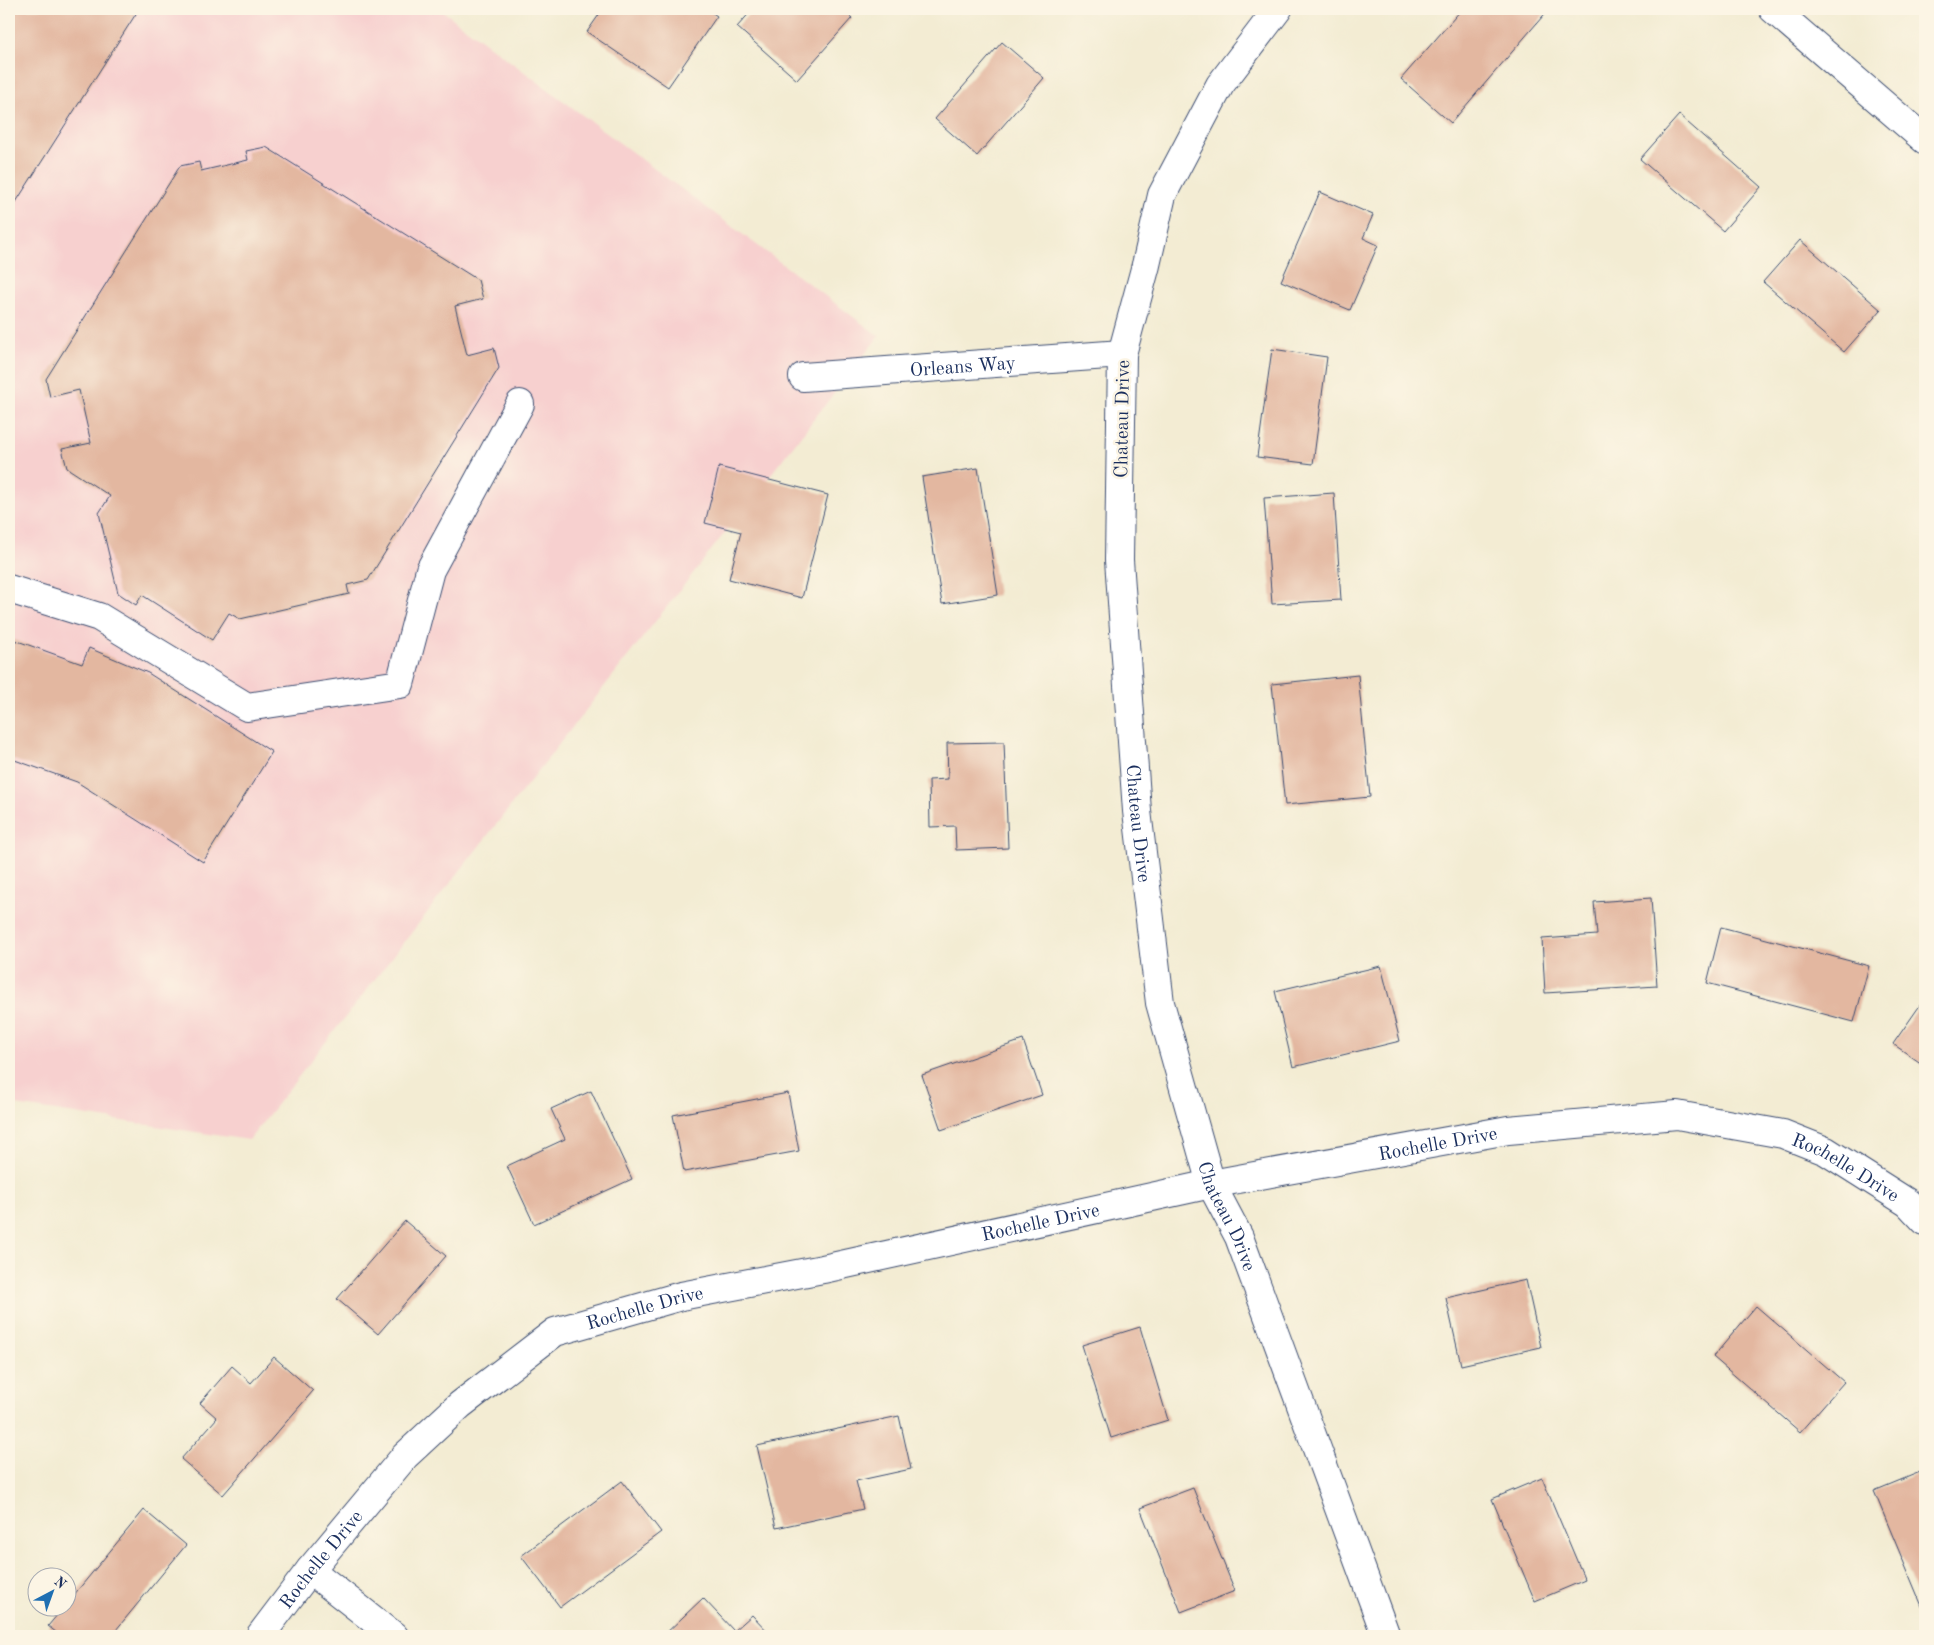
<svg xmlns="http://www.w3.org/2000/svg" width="1934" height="1645" viewBox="0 0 1934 1645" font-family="'Old Standard TT',serif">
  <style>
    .built { fill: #f7d0cf }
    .building { fill: #e3b7a0 }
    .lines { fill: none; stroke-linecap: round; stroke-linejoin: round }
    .minor-casing { stroke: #3b4b70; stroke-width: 30 }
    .minor { stroke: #fff; stroke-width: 28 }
    .labels { text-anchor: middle; stroke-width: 5; stroke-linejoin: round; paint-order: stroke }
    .street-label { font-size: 19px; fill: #1b2f5e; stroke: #fcf5e5 }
  </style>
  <rect width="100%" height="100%" fill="#fcf5e5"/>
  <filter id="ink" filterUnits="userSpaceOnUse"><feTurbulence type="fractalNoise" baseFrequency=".02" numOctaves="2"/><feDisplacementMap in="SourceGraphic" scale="10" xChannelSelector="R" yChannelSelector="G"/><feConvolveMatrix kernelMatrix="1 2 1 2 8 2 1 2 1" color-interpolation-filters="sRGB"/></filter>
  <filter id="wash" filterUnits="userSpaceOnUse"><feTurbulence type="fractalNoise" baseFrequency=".0096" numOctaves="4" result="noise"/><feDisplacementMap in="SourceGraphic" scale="20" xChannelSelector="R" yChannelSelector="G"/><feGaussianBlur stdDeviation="1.12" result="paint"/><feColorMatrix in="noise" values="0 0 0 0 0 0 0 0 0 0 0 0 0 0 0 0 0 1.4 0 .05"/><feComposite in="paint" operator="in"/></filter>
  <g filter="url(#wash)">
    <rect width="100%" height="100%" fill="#f3ecd3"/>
    <path class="built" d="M9 9H440L879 336 249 1140 9 1104Z"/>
    <g id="blocks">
      <path class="building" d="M9 9H139L9 213Z
        M603 9H707L717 16 668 87 587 32Z
        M753 9H842L852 18 797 80 737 27Z
        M1462 9H1549L1451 123 1401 79Z
        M1002 42 1044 78 977 156 935 119Z
        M1679 115 1761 187 1723 231 1640 159Z
        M266 147 478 280 483 299 455 306 467 355 494 348 499 368 368 580 347 585 349 594 240 619 229 613 212 640 142 595 136 605 118 593 99 513 110 496 67 468 62 449 91 443 79 390 50 397 46 379 180 166 199 162 201 171 248 160 246 151Z
        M1320 192 1373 215 1363 238 1378 245 1350 310 1281 281Z
        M1800 240 1881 310 1844 352 1763 282Z
        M1272 349 1327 357 1313 464 1257 457Z
        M719 467 828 495 802 598 729 579 741 532 705 523Z
        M978 468 998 595 942 604 922 477Z
        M1334 493 1341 600 1272 604 1264 498Z
        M9 638 82 664 89 648 148 673 272 752 203 862 77 782 9 758Z
        M1358 675 1370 797 1285 805 1272 684Z
        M1004 742 1008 848 956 850 955 826 930 827 929 780 948 779 947 743Z
        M1651 898 1657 986 1545 993 1542 939 1597 935 1594 902Z
        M1721 927 1869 966 1854 1022 1707 983Z
        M1381 966 1400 1041 1293 1067 1275 991Z
        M1923 1001 1925 1003V1066L1893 1044Z
        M1023 1040 1042 1095 941 1130 922 1075Z
        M591 1091 632 1179 534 1224 507 1166 565 1139 551 1109Z
        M788 1093 799 1151 684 1172 673 1115Z
        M405 1221 446 1256 378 1334 337 1299Z
        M1526 1280 1541 1347 1461 1365 1446 1298Z
        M1756 1306 1844 1382 1800 1432 1713 1357Z
        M1140 1327 1168 1420 1111 1438 1082 1345Z
        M274 1357 313 1391 223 1495 181 1459 217 1418 200 1403 232 1366 251 1383Z
        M899 1416 911 1469 856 1481 863 1509 776 1528 757 1446Z
        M1925 1470V1611H1924L1874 1491Z
        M1542 1478 1585 1580 1535 1601 1492 1499Z
        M622 1481 661 1532 560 1607 521 1556Z
        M1193 1488 1235 1591 1181 1612 1140 1508Z
        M144 1510 186 1545 111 1636H61L48 1626 63 1608H68V1602Z
        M703 1598 734 1631 752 1615 772 1636H663Z"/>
    </g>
  </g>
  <g filter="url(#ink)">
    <use href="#blocks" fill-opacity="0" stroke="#3b4b70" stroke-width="1"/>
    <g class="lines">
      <g class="minor-casing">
        <g id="minor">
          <path id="s1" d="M1278 9 1220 85 1162 195 1146 265 1122 354 1119 560 1137 811 1160 1003 1211 1184 1239 1237 1386 1636"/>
          <path d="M1773 9 1925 140"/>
          <path id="s2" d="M803 377 1122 354"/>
          <path d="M9 589 99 617 247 707 400 684 430 570 520 404"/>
          <path d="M310 1570 394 1636"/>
          <path id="s3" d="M260 1636 310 1570 405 1456 460 1405 555 1332 681 1296 823 1269 1211 1184 1508 1130 1677 1115 1783 1134 1826 1151 1908 1203 1925 1221"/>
        </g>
      </g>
      <use href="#minor" class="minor"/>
    </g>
  </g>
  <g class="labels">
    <g class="street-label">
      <text dy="7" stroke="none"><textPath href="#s2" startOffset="160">Orleans Way</textPath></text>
      <text transform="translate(1121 419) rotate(-89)" y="7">Chateau Drive</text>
      <text dy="7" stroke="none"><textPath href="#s1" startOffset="854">Chateau Drive</textPath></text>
      <text dy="7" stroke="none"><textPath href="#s3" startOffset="1329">Rochelle Drive</textPath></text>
      <text dy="7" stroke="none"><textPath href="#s3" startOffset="1749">Rochelle Drive</textPath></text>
      <text dy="7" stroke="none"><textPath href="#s1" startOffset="1259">Chateau Drive</textPath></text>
      <text dy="7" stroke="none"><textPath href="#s3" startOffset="924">Rochelle Drive</textPath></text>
      <text dy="7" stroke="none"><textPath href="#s3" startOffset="519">Rochelle Drive</textPath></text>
      <text dy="7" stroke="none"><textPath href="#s3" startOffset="98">Rochelle Drive</textPath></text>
    </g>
  </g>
  <rect width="1934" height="1645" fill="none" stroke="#fcf5e5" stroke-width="30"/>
  <g transform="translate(52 1592) rotate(41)"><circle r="24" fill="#fcf5e5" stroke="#a2a6af"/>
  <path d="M0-4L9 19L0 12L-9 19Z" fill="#1f6fb2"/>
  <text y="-8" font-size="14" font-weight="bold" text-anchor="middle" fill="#1b2f5e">N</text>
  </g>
</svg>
